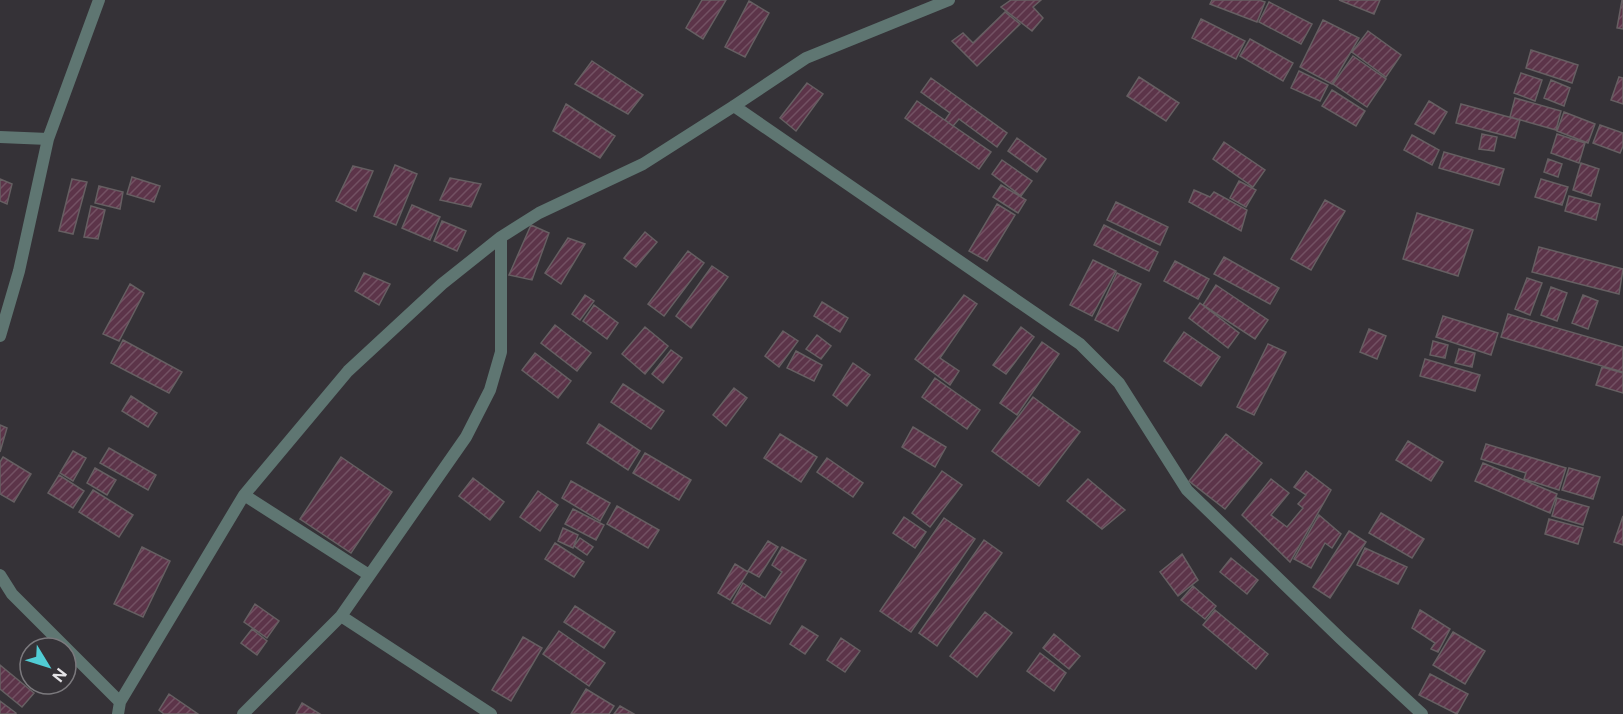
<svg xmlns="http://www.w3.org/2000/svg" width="1623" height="714" viewBox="0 0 1623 714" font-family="Figtree,sans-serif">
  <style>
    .building { fill: url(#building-hatch); stroke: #665f62; stroke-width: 1.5 }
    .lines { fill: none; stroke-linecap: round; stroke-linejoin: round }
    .minor { stroke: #5f7672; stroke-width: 12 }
  </style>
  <defs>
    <pattern id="building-hatch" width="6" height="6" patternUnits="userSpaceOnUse" patternTransform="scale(1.5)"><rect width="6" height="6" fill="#5c3449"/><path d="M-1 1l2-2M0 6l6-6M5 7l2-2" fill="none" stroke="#735163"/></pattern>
  </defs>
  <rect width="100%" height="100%" fill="#353237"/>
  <path class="building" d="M702 0H726L703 39 686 28Z
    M1011 0H1041L1033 7 1043 18 1032 31 1001 7Z
    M1212 0H1259L1265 2 1257 22 1210 4Z
    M1339 0H1380L1374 14Z
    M1622 0H1623V29L1617 28Z
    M749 1 769 13 745 57 725 47Z
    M1269 2 1312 24 1301 44 1259 22Z
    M1005 12 1020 24 977 66 952 41 963 33 973 43Z
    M1201 19 1245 41 1236 59 1192 38Z
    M1323 20 1359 38 1332 84 1300 67Z
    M1368 31 1401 55 1386 77 1352 52Z
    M1250 39 1293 63 1283 81 1240 56Z
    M1531 50 1578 65 1572 83 1526 68Z
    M1353 56 1386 79 1367 107 1333 84Z
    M592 61 643 95 628 114 575 84Z
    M1299 71 1328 85 1320 101 1291 88Z
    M1521 73 1542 80 1535 101 1514 93Z
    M1139 77 1179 103 1166 121 1127 96Z
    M1619 77 1623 78V104L1611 100Z
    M931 78 1007 133 997 147 959 119 953 126 945 120 950 113 921 92Z
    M1551 80 1570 88 1564 106 1544 98Z
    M807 83 823 94 796 131 780 118Z
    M1332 90 1365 111 1356 126 1322 106Z
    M1515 98 1561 111 1556 130 1510 117Z
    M917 101 991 152 979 169 905 118Z
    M1429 101 1447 112 1434 134 1415 124Z
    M566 104 615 136 600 158 553 131Z
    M1461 104 1520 120 1515 138 1456 123Z
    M1564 112 1595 124 1588 143 1557 131Z
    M1600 125 1623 133V146L1620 153 1593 143Z
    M1482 134 1497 137 1494 151 1479 149Z
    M1557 134 1585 143 1579 163 1551 153Z
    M1412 135 1439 150 1432 165 1404 150Z
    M1017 138 1046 159 1037 172 1008 151Z
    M1224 142 1265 170 1253 187 1213 159Z
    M1444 152 1504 169 1499 185 1439 168Z
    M1548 159 1562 164 1558 177 1544 172Z
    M1002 160 1032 181 1021 196 992 174Z
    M1581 163 1599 169 1591 196 1573 190Z
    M395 165 417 174 396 225 374 216Z
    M353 166 373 171 356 211 336 201Z
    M132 177 160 186 154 202 127 194Z
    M450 178 481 184 471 207 440 200Z
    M0 179 12 184 7 204 0 201Z
    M72 179 87 182 73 234 59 231Z
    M1541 179 1568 187 1562 205 1535 197Z
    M1239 181 1256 190 1246 207 1230 198Z
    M1001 185 1026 200 1018 213 993 197Z
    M99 186 123 192 120 209 95 203Z
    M1194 190 1210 197 1214 192 1247 210 1241 231 1189 202Z
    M1569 196 1600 204 1596 220 1565 211Z
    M1325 200 1345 211 1311 270 1291 259Z
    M1116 202 1168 227 1160 245 1107 220Z
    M997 204 1015 215 987 261 969 251Z
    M412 205 440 217 430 240 402 228Z
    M91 206 105 210 98 239 84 237Z
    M1417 213 1473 230 1458 276 1403 259Z
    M442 221 466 231 457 251 434 241Z
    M531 225 549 233 532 280 509 275Z
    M1104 225 1158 252 1149 271 1094 245Z
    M645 232 657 242 636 267 624 258Z
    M568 238 585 244 561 284 545 273Z
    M1539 247 1623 269 1619 294 1532 272Z
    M688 251 704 263 664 316 648 304Z
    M1224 257 1279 288 1270 304 1214 274Z
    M1093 260 1116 271 1092 316 1070 305Z
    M1175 261 1209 279 1198 299 1164 281Z
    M712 266 728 277 691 328 676 316Z
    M364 273 390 284 379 305 355 291Z
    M1117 273 1141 284 1118 331 1095 320Z
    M1527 278 1542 283 1530 315 1515 309Z
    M130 284 144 293 119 341 103 334Z
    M1216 285 1268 320 1255 339 1203 305Z
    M1551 287 1567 293 1557 321 1541 315Z
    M585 295 594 301 580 320 572 314Z
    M964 295 977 304 940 358 959 371 950 385 915 359Z
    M1583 295 1598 301 1588 329 1572 323Z
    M822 302 848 318 840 332 814 316Z
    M1200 303 1239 333 1228 348 1189 318Z
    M594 305 618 323 607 339 583 321Z
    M1508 314 1623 347V372L1501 337Z
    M1443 316 1498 333 1491 355 1436 337Z
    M555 325 591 353 577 371 541 343Z
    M645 327 668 346 645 374 622 354Z
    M1021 327 1034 337 1006 374 993 365Z
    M1369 329 1386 336 1377 359 1360 352Z
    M783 331 798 341 779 367 765 356Z
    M1184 332 1220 357 1201 386 1164 361Z
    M817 335 831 346 821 359 806 349Z
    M123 340 182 372 169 393 111 363Z
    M1433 341 1448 345 1445 358 1430 355Z
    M1042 342 1059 354 1017 415 1000 403Z
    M1268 344 1286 352 1254 415 1237 407Z
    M1459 349 1475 353 1472 367 1455 363Z
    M671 350 682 358 663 383 652 374Z
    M796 351 822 365 814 381 787 368Z
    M535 353 571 381 558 398 522 370Z
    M1425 359 1480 375 1475 391 1420 376Z
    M853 363 870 375 847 406 833 395Z
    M1602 367 1623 373V393L1596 385Z
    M935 378 980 410 967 429 922 397Z
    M623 384 664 411 651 429 611 402Z
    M734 388 747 398 726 426 713 415Z
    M131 396 157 413 148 427 122 411Z
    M1033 397 1080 432 1039 486 992 451Z
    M599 424 640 451 628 470 587 443Z
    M0 425 7 428 0 452Z
    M913 427 946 447 935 467 902 447Z
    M780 434 817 457 801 482 764 458Z
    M1226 434 1262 463 1225 509 1189 481Z
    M1408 441 1443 462 1431 481 1396 460Z
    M1486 444 1566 468 1559 490 1524 479 1526 473 1481 459Z
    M109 448 156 475 148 490 100 463Z
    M73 451 86 458 73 481 60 473Z
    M645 453 691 480 679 500 633 473Z
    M3 457 31 474 14 502 0 494V462Z
    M341 457 392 492 351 553 300 519Z
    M827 458 863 483 853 497 817 472Z
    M1483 463 1557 494 1550 513 1475 481Z
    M95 468 116 480 107 495 87 483Z
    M1569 468 1600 477 1593 499 1562 490Z
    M942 471 962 485 930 527 912 513Z
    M1306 471 1331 490 1290 562 1242 515 1271 479 1289 493 1271 515 1287 527 1303 508 1298 504 1306 495 1294 487Z
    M59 475 84 491 73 508 48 493Z
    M473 478 504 502 490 520 459 496Z
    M1088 479 1125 510 1102 529 1067 501Z
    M571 481 610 503 600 521 562 498Z
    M93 490 133 515 119 537 79 512Z
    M538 491 558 505 540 531 520 517Z
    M1557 498 1589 507 1583 525 1552 516Z
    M617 506 659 530 648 548 607 524Z
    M573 509 604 525 596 540 565 524Z
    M1381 513 1424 539 1412 558 1369 533Z
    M1319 515 1341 534 1332 548 1325 543 1311 568 1294 559Z
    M1623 516V545L1614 542Z
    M904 517 926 532 915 548 893 533Z
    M944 518 975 539 911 632 880 611Z
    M1549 519 1583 528 1578 544 1545 534Z
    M563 528 578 535 573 548 558 541Z
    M1349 531 1366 542 1330 598 1313 587Z
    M580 538 593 547 587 555 574 546Z
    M984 540 1002 553 937 646 919 633Z
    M768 541 778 547 759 577 748 571Z
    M555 543 584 562 574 577 545 559Z
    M142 547 170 561 143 617 114 604Z
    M782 547 806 560 770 624 732 603 743 583 765 598 782 572 772 565Z
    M1365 548 1407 567 1398 584 1357 565Z
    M1182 554 1198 580 1178 596 1160 572Z
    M1231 558 1258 580 1247 594 1220 572Z
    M735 564 748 572 730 600 718 593Z
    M1193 586 1216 606 1205 619 1181 600Z
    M255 604 279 621 267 638 244 622Z
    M575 606 615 632 604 648 564 622Z
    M1215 610 1268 654 1256 669 1203 625Z
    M1420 610 1450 629 1438 652 1431 649 1435 643 1412 628Z
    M985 612 1012 633 977 677 950 656Z
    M802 626 818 636 805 654 790 644Z
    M252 629 267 641 257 655 241 643Z
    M559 631 605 663 589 686 543 654Z
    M1453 632 1485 651 1465 684 1433 665Z
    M1054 634 1080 656 1069 669 1043 648Z
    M523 637 542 648 511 701 492 690Z
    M841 638 860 651 845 672 827 660Z
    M1040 653 1066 673 1054 691 1027 671Z
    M0 665 34 693 22 707 0 689Z
    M1430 674 1468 694 1457 714 1419 695Z
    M586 689 614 706 609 714H571Z
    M169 694 198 714H164L159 710Z
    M0 701 16 713V714H0Z
    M302 703 320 714H296Z
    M620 706 634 714H614Z"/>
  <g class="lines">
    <path class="minor" d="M734 106 1080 344 1119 383 1187 490 1341 639 1422 714
      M0 137 48 139
      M0 336 19 271 48 139 99 0
      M244 495 369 575
      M0 575 12 594 120 702
      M341 616 491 714
      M118 714 120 702 244 495 348 371 442 284 501 237 539 213 643 164 734 106 806 58 949 0
      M243 714 341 616 466 437 490 390 501 352V237"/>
  </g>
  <g transform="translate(48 666) rotate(128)"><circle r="28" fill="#353237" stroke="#7b797d" stroke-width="1.5"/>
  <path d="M0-4.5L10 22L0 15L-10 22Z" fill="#51ccd4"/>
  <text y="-9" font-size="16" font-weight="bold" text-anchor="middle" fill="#e5e4e7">N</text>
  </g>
</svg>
